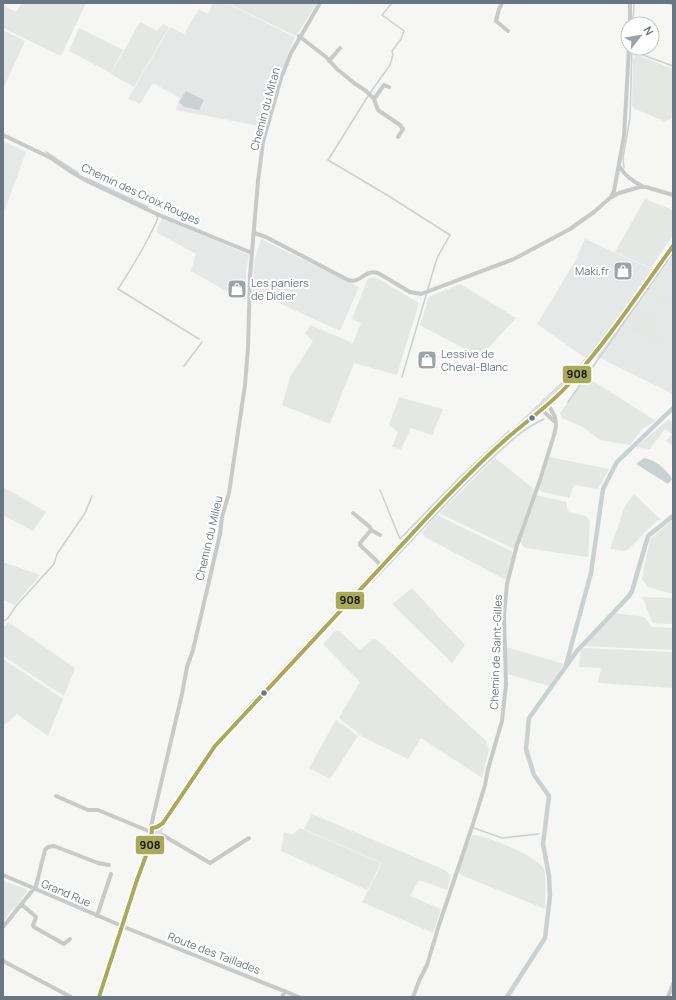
<svg xmlns="http://www.w3.org/2000/svg" width="676" height="1000" viewBox="0 0 676 1000" font-family="Manrope,sans-serif">
  <style>
    .built { fill: #e6e7e7 }
    .green { fill: #e4e7e3 }
    .water { fill: #cad1d3 }
    .lines { fill: none; stroke-linecap: round; stroke-linejoin: round }
    .stream { stroke: #cad1d3; stroke-width: 1.5 }
    .canal { stroke: #cad1d3; stroke-width: 4.5 }
    .major-casing { stroke: #d2d3d3; stroke-width: 6 }
    .minor { stroke: #c8caca; stroke-width: 4 }
    .major { stroke: #dddedf; stroke-width: 5 }
    .bus-1-casing { stroke: #fff; stroke-width: 7 }
    .bus-1 { stroke: #a9aa58; stroke-width: 4 }
    .bus-dot { fill: #687782; stroke: #fff; stroke-width: 1.5 }
    .labels { text-anchor: middle; stroke-width: 4; stroke-linejoin: round; paint-order: stroke }
    .street-label { font-size: 11px; fill: #687782; stroke: #fff }
    .poi-label { font-size: 11px; fill: #687782; stroke: #fff; text-anchor: start }
    .line-badge { stroke: #fff; stroke-width: 1.5 }
    .pale-badge-label { font-size: 11px; text-anchor: middle; font-weight: bold; fill: #111 }
  </style>
  <rect width="100%" height="100%" fill="#f6f6f5"/>
  <path class="built" d="M213 3H226L295 37 282 69 265 127 176 110 180 98 153 83 140 104 128 99 170 27 184 34 199 9 208 14Z
    M3 141 26 152 4 212H3Z
    M162 218 249 255 246 271V300L228 292 191 271 196 254 156 232Z
    M261 239 359 287 340 331 253 291 254 262Z
    M585 239 660 273 671 258 673 259V394L600 358 584 357 537 324 574 263Z"/>
  <path class="green" d="M22 3H86L61 56 3 28V5L16 12Z
    M227 3H317L296 36Z
    M140 22 157 31 163 24 169 27 134 87 111 74Z
    M79 28 123 50 111 73 69 51Z
    M3 30 25 41 3 89Z
    M635 54 673 69V107L671 119 664 121 635 109 632 106 633 60Z
    M645 199 673 210V235L651 268 615 252Z
    M375 277 419 303 397 375 354 363 330 424 282 405 290 377 313 341 305 334 310 325 353 343 361 323 352 319 368 278Z
    M460 284 516 318 480 357 420 325 429 297Z
    M659 295 670 299 668 303 656 301 657 296Z
    M639 311 657 316 647 333 661 340 659 344 632 330 631 322Z
    M590 379 656 421 643 428 630 445 600 440 583 427 562 418 560 413 585 380Z
    M399 397 443 409 432 435 411 428 401 449 392 447 398 432 389 425Z
    M669 419 673 423V446L666 441 672 434 665 429 650 449 636 447Z
    M549 457 609 469 598 489 574 485 569 498 542 492 539 489Z
    M495 458 534 489 514 549 439 513Z
    M3 487 46 512 33 531 3 515Z
    M634 494 660 519C647 528 638 542 625 551L610 549 625 506Z
    M536 495 566 502 567 503V508L569 512 586 516 590 521 588 557 525 548 520 542Z
    M437 515 513 552 506 580 425 537 422 532Z
    M673 520V594L648 587 642 579 650 539Z
    M3 562 40 575 15 605 3 600Z
    M412 588 465 645 452 663 392 604Z
    M642 597 673 598V624L653 623C648 615 647 605 642 597Z
    M615 613 644 617 652 627 673 628V650L584 646Z
    M8 622 75 668 64 696 3 656V628Z
    M338 630 360 650 373 639 377 640 486 741 489 750 482 778 421 738 408 759 363 737 339 718 360 682 323 644 334 632Z
    M506 647 564 664 549 686 508 674Z
    M581 648 673 652 672 688 598 683 601 668 579 667Z
    M3 659 63 699 48 736 17 714 3 726Z
    M336 720 358 736 330 779 309 768Z
    M312 814 445 870C453 877 450 880 447 890L419 880 410 896 441 909 433 933 362 902 382 863 304 829Z
    M300 828 381 863 367 890 281 851 284 832 292 835Z
    M473 835C488 836 537 856 544 869 546 873 545 901 545 909L461 875 458 871 465 850Z
    M3 881 26 889 27 891 14 910H11C8 914 6 919 3 924Z"/>
  <path class="water" d="M186 91 204 100 199 110 184 107 179 102Z
    M644 458C656 460 666 469 672 479L668 484 636 464Z"/>
  <g class="lines">
    <path class="stream" d="M392 3 382 15 404 31 401 39 392 51 393 55 390 65 370 93 328 160 387 195 450 235 437 258 402 377
      M669 3 673 5
      M633 24 634 3
      M632 51 673 66
      M46 152 78 173
      M624 168 623 158 630 118 632 48
      M86 178 148 207
      M156 215 158 218C147 243 133 266 118 289L199 339
      M184 366 202 342
      M568 402 673 253
      M380 490 400 539 461 476 509 431
      M372 582C409 544 445 503 484 466 503 448 520 430 544 419
      M3 622 8 618 16 606 54 564 57 554 85 513 92 496
      M474 828 502 838 539 834"/>
    <path class="canal" d="M566 665 591 573 603 489 617 462 673 408
      M507 997 545 938 550 896 549 876 543 844 549 796 534 775 526 749 529 718 577 651 629 596 632 591 648 536 673 516"/>
    <g class="major-casing">
      <path id="major" d="M580 369 608 336 673 246
        M527 422 538 413 564 389
        M152 840V828L162 824
        M99 997 137 880 151 842 159 833V829L163 823 172 811 212 750 249 708 451 491 582 367"/>
    </g>
    <path class="minor" d="M502 3 499 9 496 21 508 31
      M630 24V3
      M299 36 326 57 337 69 354 83 366 91 374 99 378 110 400 125 403 129 398 137
      M329 61 340 48
      M374 99 384 85 389 87
      M3 135 51 158 73 173 89 182 159 215 252 253
      M619 166C625 176 632 181 642 186
      M611 197 614 191 624 136 629 48
      M254 233 266 237 348 280C361 284 364 269 378 273L410 292 421 294 514 259 570 229 594 212 610 198 619 193 640 187H646L673 195
      M543 407 542 410 554 421
      M353 513 370 527 371 530 360 543V545L382 566
      M371 530 380 535
      M56 796 88 810H98L151 832
      M152 828 151 826 182 694 187 667 193 650 220 534 222 517 229 493 245 385 248 348 250 276 258 181 263 142 281 78 291 53 320 3
      M159 833 210 863 249 838
      M3 875 129 929 299 997
      M21 904 35 916 36 917 33 925 34 927 64 944 70 939
      M97 916 111 874
      M3 927 36 886 45 850 48 847 54 846 98 863 109 865
      M3 961 71 997
      M282 997 285 991
      M413 997 419 981 427 965 439 925 473 824 485 785 488 769 502 721 506 685 504 615 507 584 517 545 540 480 554 435 556 426 555 417 547 402
      M668 997 673 984"/>
    <use href="#major" class="major"/>
    <g class="bus-1-casing">
      <path id="bus-1" d="M99 997 137 880 151 842 152 828 157 827 163 823 215 746 436 508C458 485 481 461 505 440 525 422 549 406 567 386 606 343 639 293 673 246"/>
    </g>
    <use href="#bus-1" class="bus-1"/>
  </g>
  <defs>
    <g id="shop-square" transform="scale(1)"><rect x="-9" y="-9" width="18" height="18" rx="4" fill="#9aa3aa" stroke="#fff"/><path d="M-5-2.5h2.3a2.7 3.5 0 0 1 5.4 0H5L5.5 6h-11ZM-1.5-2.5h3a1.5 2.3 0 0 0-3 0Z" fill="#fff"/></g>
  </defs>
  <g fill-rule="evenodd">
    <use href="#shop-square" x="623" y="271"/>
    <use href="#shop-square" x="237" y="289"/>
    <use href="#shop-square" x="427" y="360"/>
  </g>
  <g class="bus-dot">
    <circle cx="532" cy="418" r="3.5"/>
    <circle cx="264" cy="693" r="3.5"/>
  </g>
  <g class="labels">
    <g class="street-label">
      <text transform="translate(265 109) rotate(-75)" y="4">Chemin du Mitan</text>
      <text transform="translate(141 194) rotate(25)" y="4">Chemin des Croix Rouges</text>
      <text transform="translate(209 538) rotate(-77)" y="4">Chemin du Milieu</text>
      <text transform="translate(496 652) rotate(-88)" y="4">Chemin de Saint-Gilles</text>
      <text transform="translate(66 893) rotate(23)" y="4">Grand Rue</text>
      <text transform="translate(214 953) rotate(21)" y="4">Route des Taillades</text>
    </g>
    <g class="poi-label">
      <text x="609" y="275" text-anchor="end">Maki.fr</text>
      <text x="251" y="287">Les paniers<tspan x="251" dy="13">de Didier</tspan></text>
      <text x="441" y="358">Lessive de<tspan x="441" dy="13">Cheval-Blanc</tspan></text>
    </g>
  </g>
  <g class="line-badge">
    <rect x="562" y="365" width="30" height="19" rx="4" fill="#a9aa58"/>
    <rect x="335" y="591" width="30" height="19" rx="4" fill="#a9aa58"/>
    <rect x="135" y="835" width="30" height="20" rx="4" fill="#a9aa58"/>
  </g>
  <g class="pale-badge-label">
    <text x="577" y="378">908</text>
    <text x="350" y="604">908</text>
    <text x="150" y="849">908</text>
  </g>
  <rect width="676" height="1000" fill="none" stroke="#687782" stroke-width="8"/>
  <g transform="translate(640 36) rotate(59)"><circle r="19" fill="#ffffff" stroke="#c3c9cd"/>
  <path d="M0-3L7 15L0 10L-7 15Z" fill="#9aa3aa"/>
  <text y="-6" font-size="11" font-weight="bold" text-anchor="middle" fill="#687782">N</text>
  </g>
</svg>
